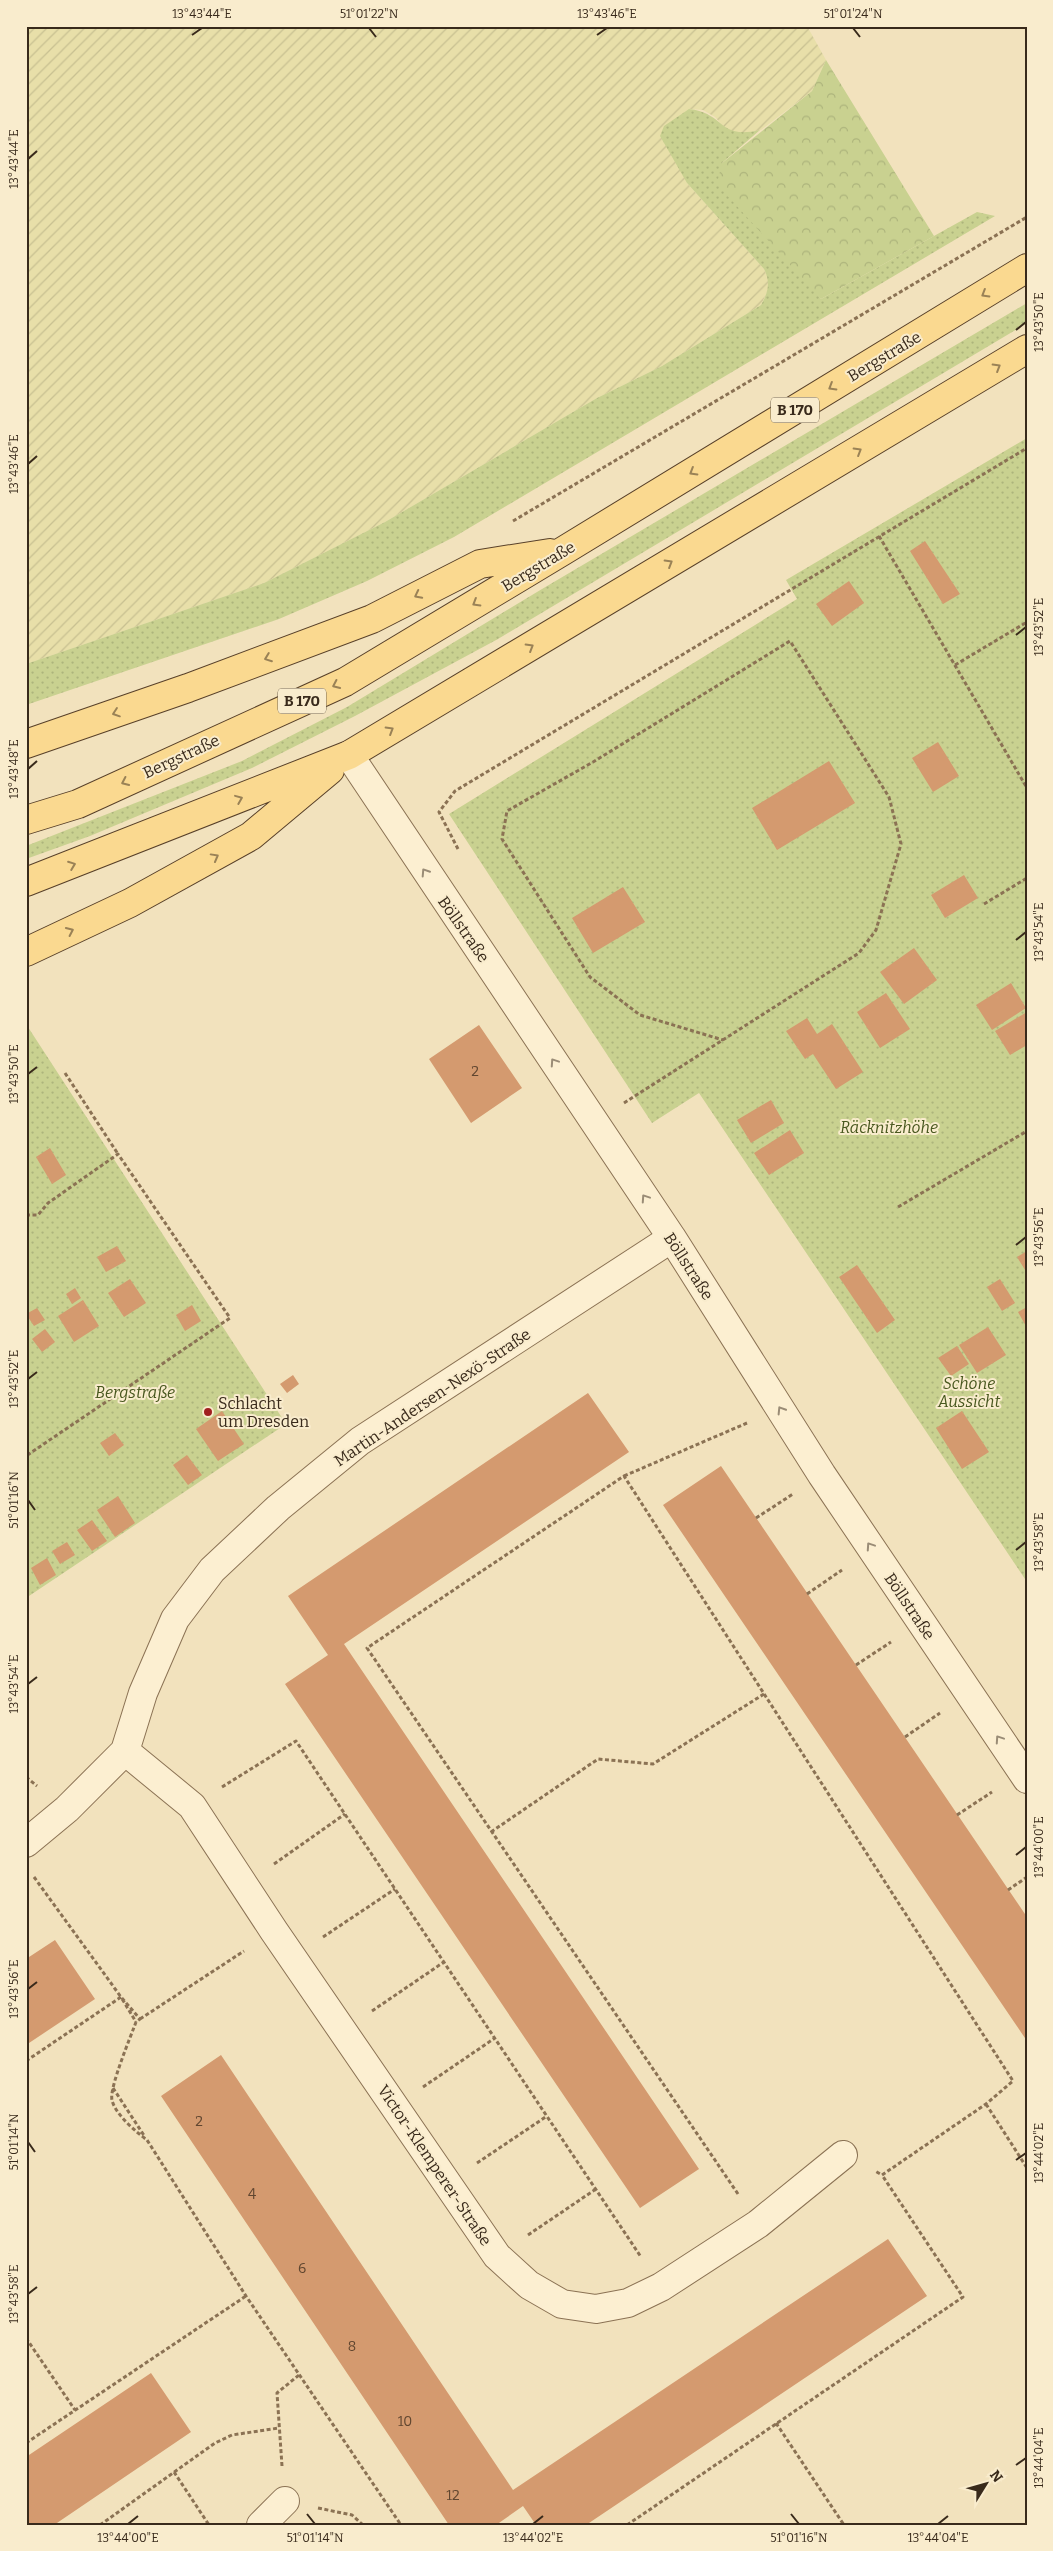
<svg xmlns="http://www.w3.org/2000/svg" width="1053" height="2551" viewBox="0 0 1053 2551" font-family="Bitter,serif">
  <style>
    .farmland { fill: url(#farmland-furrows) }
    .grass { fill: url(#grass-dots) }
    .forest { fill: url(#forest-crowns) }
    .building { fill: #d49a6f }
    .lines { fill: none; stroke-linecap: round; stroke-linejoin: round }
    .minor-casing { stroke: #8b7254; stroke-width: 30 }
    .major-casing { stroke: #584029; stroke-width: 30 }
    .path { stroke: #8b7254; stroke-width: 3; stroke-dasharray: 4 2.5; stroke-linecap: butt }
    .minor { stroke: #fcefd1; stroke-width: 28 }
    .major { stroke: #fad990; stroke-width: 28 }
    .oneway { stroke: #9a8256 }
    .oneway2 { stroke: #9a8c76 }
    .ticks { fill: none; stroke: #392a1b; stroke-width: 2 }
    .poi-dot { fill: #a01f1f; stroke: #f9eccd; stroke-width: 2 }
    .labels { text-anchor: middle; stroke-width: 4; stroke-linejoin: round; paint-order: stroke }
    .number-label { font-size: 14px; fill: #604630 }
    .shield { fill: #f9eccd; stroke: #736450; stroke-width: 1 }
    .shield-label { font-size: 15px; font-weight: bold; fill: #392a1b }
    .street-label { font-size: 16px; fill: #392a1b; stroke: #f9eccd }
    .park-label { font-size: 16px; font-style: italic; fill: #49581f; stroke: #f9eccd }
    .poi-label { font-size: 16px; fill: #392a1b; stroke: #f9eccd; text-anchor: start }
    .neatline { fill: none; stroke: #392a1b; stroke-width: 2 }
    .ticks-label { font-size: 12px; text-anchor: middle; fill: #392a1b }
  </style>
  <defs>
    <pattern id="farmland-furrows" width="10" height="10" patternUnits="userSpaceOnUse" patternTransform="scale(1.25)"><rect width="10" height="10" fill="#e8dfa9"/><path d="M-1 1l2-2M0 10L10 0M9 11l2-2" fill="none" stroke="#c8c091"/></pattern>
    <pattern id="grass-dots" width="8" height="8" patternUnits="userSpaceOnUse" patternTransform="scale(1.25)"><rect width="8" height="8" fill="#c9d190"/><path d="M2 2h.1M6 6h.1" fill="none" stroke="#adb47c" stroke-width="1.8" stroke-linecap="round"/></pattern>
    <pattern id="forest-crowns" width="20" height="18" patternUnits="userSpaceOnUse" patternTransform="scale(1.25)"><rect width="20" height="18" fill="#c9d190"/><path d="M2 6a3 3 0 1 1 6 0M12 15a3 3 0 1 1 6 0" fill="none" stroke="#adb47c"/></pattern>
  </defs>
  <rect width="100%" height="100%" fill="#f2e2bd"/>
  <path class="farmland" d="M26 26H807L826 60 812 91 761 130 746 133H735L724 127 715 117 703 110 689 109 687 183 764 269 768 278V290L761 305 662 366 597 398 385 522 264 583 26 664Z"/>
  <path class="grass" d="M689 109C726 113 717 140 760 130L722 163 821 299 977 212 995 216 454 537 367 581 279 619 26 705V664L264 583 385 522 597 398 662 366 761 305C768 292 771 283 764 269L687 183 660 136 664 126Z
    M1027 303V323L498 639 355 716 252 768 90 836 26 859V846L242 761 347 707 542 589Z
    M1027 438V1582L699 1093 652 1123 449 814 797 599 786 580Z
    M26 1024 286 1424 26 1598Z"/>
  <path class="forest" d="M826 60 934 236 821 299 717 184 722 163 812 91Z"/>
  <path class="building" d="M925 541 960 594 943 604 910 551Z
    M849 581 864 603 832 626 816 604Z
    M938 742 959 776 933 792 912 758Z
    M829 761 855 803 777 850 752 808Z
    M964 875 978 898 945 918 931 895Z
    M623 887 645 922 593 953 572 918Z
    M914 948 937 980 904 1004 880 972Z
    M1011 983 1026 1008 992 1030 976 1005Z
    M886 993 910 1029 880 1048 857 1012Z
    M1027 1012V1045L1010 1055 995 1031Z
    M807 1018 817 1034 832 1024 863 1072 836 1089 813 1054 805 1059 786 1031Z
    M479 1025 522 1088 471 1123 429 1059Z
    M771 1100 784 1123 751 1143 737 1120Z
    M790 1130 804 1153 769 1175 754 1153Z
    M50 1148 66 1175 52 1184 36 1157Z
    M117 1246 126 1261 106 1272 97 1257Z
    M1027 1251V1273L1017 1257Z
    M857 1265 895 1320 877 1333 839 1277Z
    M130 1279 146 1303 124 1317 108 1293Z
    M1000 1279 1015 1303 1002 1311 987 1287Z
    M75 1288 81 1298 72 1304 66 1294Z
    M83 1300 99 1326 74 1342 58 1316Z
    M192 1305 201 1321 185 1331 176 1315Z
    M1027 1307V1328L1018 1312Z
    M37 1308 45 1320 34 1326 26 1314Z
    M988 1327 1006 1355 977 1373 959 1345Z
    M45 1329 55 1342 42 1352 32 1339Z
    M957 1346 969 1364 951 1376 938 1358Z
    M293 1375 299 1384 287 1393 280 1384Z
    M588 1393 629 1452 344 1644 699 2169 640 2208 285 1684 328 1655 288 1596Z
    M222 1411 244 1444 218 1461 196 1429Z
    M962 1411 989 1452 962 1469 936 1428Z
    M115 1433 124 1445 109 1456 100 1443Z
    M187 1455 202 1475 188 1485 173 1465Z
    M721 1466 1027 1917V2041L663 1505Z
    M118 1496 135 1523 115 1537 97 1510Z
    M92 1520 107 1541 92 1551 77 1530Z
    M67 1542 75 1555 60 1564 52 1551Z
    M47 1558 56 1575 40 1585 31 1568Z
    M55 1940 95 1999 26 2045V1959Z
    M221 2055 513 2490 888 2239 927 2296 586 2525H536L523 2506 496 2525H449L161 2096Z
    M151 2373 191 2432 54 2525H26V2457Z"/>
  <g class="lines">
    <g class="minor-casing">
      <path id="minor" d="M349 755 672 1238 822 1475 1027 1779
        M125 1751 192 1806 274 1931 497 2256 529 2285 562 2304 596 2309 628 2303 661 2287 758 2224 843 2155
        M26 1843 67 1809 125 1751 143 1693 175 1619 212 1570 278 1508 360 1441 672 1238
        M261 2525 285 2501"/>
    </g>
    <g class="major-casing">
      <path id="major" d="M26 744 188 688 372 619 480 564 550 553
        M26 820 78 804 345 682 563 551 1027 268
        M26 882 349 755 1027 349
        M26 952 130 903 251 836 330 770"/>
    </g>
    <path class="path" d="M513 521 1027 217
      M879 536 1027 788
      M955 665 1027 622
      M458 849 439 812 455 791 1027 448
      M984 904 1027 878
      M65 1073 118 1154
      M624 1103 859 953 876 930 901 844 889 797 790 641 593 762 507 811 502 839 590 977 640 1015 723 1040
      M898 1207 1027 1131
      M26 1215H38L48 1203 118 1154 230 1318 26 1456
      M624 1476 747 1423
      M756 1518 793 1494
      M807 1594 842 1570
      M856 1665 891 1642
      M905 1737 940 1713
      M26 1777 37 1786
      M222 1787 296 1741 641 2257
      M957 1815 992 1792
      M491 1832 598 1759 653 1764 764 1694
      M274 1864 345 1814
      M34 1877 121 1997 140 2019 136 2022C131 2036 109 2088 112 2100 115 2114 136 2132 147 2140L246 2296 401 2525
      M1008 1890 1027 1877
      M323 1937 395 1889
      M372 2011 444 1962
      M140 2019 244 1951
      M26 2061 121 1997 136 2022
      M423 2087 495 2038
      M113 2088 145 2137
      M986 2104 1027 2168
      M477 2163 547 2116
      M738 2194 367 1648 624 1476 1013 2081 986 2104 882 2175 875 2171
      M528 2235 596 2189
      M26 2338 75 2410
      M776 2423 844 2525
      M26 2443 246 2296
      M282 2466 277 2393 299 2375
      M174 2472 209 2525
      M318 2508 352 2515 363 2525
      M100 2525 215 2443 232 2435 279 2428
      M627 2525 963 2297 882 2175"/>
    <use href="#minor" class="minor"/>
    <use href="#major" class="major"/>
  </g>
  <defs><path id="oneway-chevron" d="M-2-3.5L2.5 0L-2 3.5" fill="none" stroke-width="1.6" stroke-linecap="round" stroke-linejoin="round" transform="scale(1.25)"/></defs>
  <g class="oneway">
    <use href="#oneway-chevron" transform="translate(985 294) rotate(149)"/>
    <use href="#oneway-chevron" transform="translate(997 367) rotate(-31)"/>
    <use href="#oneway-chevron" transform="translate(832 387) rotate(149)"/>
    <use href="#oneway-chevron" transform="translate(858 451) rotate(-31)"/>
    <use href="#oneway-chevron" transform="translate(693 472) rotate(149)"/>
    <use href="#oneway-chevron" transform="translate(669 563) rotate(-31)"/>
    <use href="#oneway-chevron" transform="translate(418 595) rotate(153)"/>
    <use href="#oneway-chevron" transform="translate(476 603) rotate(149)"/>
    <use href="#oneway-chevron" transform="translate(530 647) rotate(-31)"/>
    <use href="#oneway-chevron" transform="translate(268 658) rotate(159)"/>
    <use href="#oneway-chevron" transform="translate(336 685) rotate(155)"/>
    <use href="#oneway-chevron" transform="translate(116 713) rotate(161)"/>
    <use href="#oneway-chevron" transform="translate(390 730) rotate(-31)"/>
    <use href="#oneway-chevron" transform="translate(125 782) rotate(155)"/>
    <use href="#oneway-chevron" transform="translate(239 799) rotate(-22)"/>
    <use href="#oneway-chevron" transform="translate(215 857) rotate(-29)"/>
    <use href="#oneway-chevron" transform="translate(72 865) rotate(-21)"/>
    <use href="#oneway-chevron" transform="translate(70 931) rotate(-25)"/>
  </g>
  <g class="oneway2">
    <use href="#oneway-chevron" transform="translate(425 872) rotate(-123)"/>
    <use href="#oneway-chevron" transform="translate(554 1062) rotate(-124)"/>
    <use href="#oneway-chevron" transform="translate(645 1198) rotate(-124)"/>
    <use href="#oneway-chevron" transform="translate(781 1410) rotate(-122)"/>
    <use href="#oneway-chevron" transform="translate(870 1546) rotate(-124)"/>
    <use href="#oneway-chevron" transform="translate(999 1739) rotate(-124)"/>
  </g>
  <path class="ticks" d="M369 28 376 37M853 28 860 37M192 35 202 28M597 35 607 28M28 159 37 151M1016 330 1026 322M28 464 37 456M1016 635 1026 627M28 769 37 761M1016 940 1026 932M28 1074 37 1067M1016 1245 1026 1237M28 1379 37 1372M28 1500 35 1510M1016 1550 1026 1542M28 1684 37 1677M1016 1855 1026 1847M28 1989 37 1982M28 2142 35 2152M1016 2160 1026 2153M28 2294 37 2287M1016 2465 1026 2458M307 2514 315 2524M791 2514 799 2524M128 2524 138 2516M533 2524 543 2516M938 2524 948 2516"/>
  <circle class="poi-dot" cx="208" cy="1412" r="5"/>
  <g class="labels">
    <g class="number-label">
      <text x="475" y="1076">2</text>
      <text x="199" y="2126">2</text>
      <text x="252" y="2199">4</text>
      <text x="302" y="2273">6</text>
      <text x="352" y="2351">8</text>
      <text x="405" y="2426">10</text>
      <text x="453" y="2500">12</text>
    </g>
    <g class="shield">
      <rect x="771" y="397.5" width="48" height="25" rx="4"/>
      <rect x="278" y="688.5" width="48" height="25" rx="4"/>
    </g>
    <g class="shield-label">
      <text x="795" y="415">B 170</text>
      <text x="302" y="706">B 170</text>
    </g>
    <g class="street-label">
      <text transform="translate(884 356) rotate(-31)" y="6">Bergstraße</text>
      <text transform="translate(538 566) rotate(-31)" y="6">Bergstraße</text>
      <text transform="translate(181 756) rotate(-25)" y="6">Bergstraße</text>
      <text transform="translate(464 929) rotate(55)" y="6">Böllstraße</text>
      <text transform="translate(689 1266) rotate(57)" y="6">Böllstraße</text>
      <text transform="translate(432 1397) rotate(-34)" y="6">Martin-Andersen-Nexö-Straße</text>
      <text transform="translate(910 1606) rotate(56)" y="6">Böllstraße</text>
      <text transform="translate(435 2165) rotate(56)" y="6">Victor-Klemperer-Straße</text>
    </g>
    <g class="park-label">
      <text x="889" y="1133">Räcknitzhöhe</text>
      <text x="969" y="1389">Schöne<tspan x="969" dy="18">Aussicht</tspan></text>
      <text x="135" y="1398">Bergstraße</text>
    </g>
    <g class="poi-label">
      <text x="218" y="1409">Schlacht<tspan x="218" dy="18">um Dresden</tspan></text>
    </g>
  </g>
  <rect width="1053" height="2551" fill="none" stroke="#f9eccd" stroke-width="55"/>
  <g transform="translate(986 2484) rotate(53)" stroke="#f9eccd" stroke-width="4" paint-order="stroke">
  <path d="M0-4L9 19L0 12L-9 19Z" fill="#392a1b"/>
  <text y="-8" font-size="14" font-weight="bold" text-anchor="middle" fill="#392a1b">N</text>
  </g>
  <rect x="28" y="28" width="998" height="2496" class="neatline"/>
  <g class="ticks-label">
    <text x="202" y="18">13°43'44"E</text>
    <text x="369" y="18">51°01'22"N</text>
    <text x="607" y="18">13°43'46"E</text>
    <text x="853" y="18">51°01'24"N</text>
    <text transform="translate(14 159) rotate(-90)" y="4">13°43'44"E</text>
    <text transform="translate(1039 322) rotate(-90)" y="4">13°43'50"E</text>
    <text transform="translate(14 464) rotate(-90)" y="4">13°43'46"E</text>
    <text transform="translate(1039 627) rotate(-90)" y="4">13°43'52"E</text>
    <text transform="translate(14 769) rotate(-90)" y="4">13°43'48"E</text>
    <text transform="translate(1039 932) rotate(-90)" y="4">13°43'54"E</text>
    <text transform="translate(14 1074) rotate(-90)" y="4">13°43'50"E</text>
    <text transform="translate(1039 1237) rotate(-90)" y="4">13°43'56"E</text>
    <text transform="translate(14 1379) rotate(-90)" y="4">13°43'52"E</text>
    <text transform="translate(14 1500) rotate(-90)" y="4">51°01'16"N</text>
    <text transform="translate(1039 1542) rotate(-90)" y="4">13°43'58"E</text>
    <text transform="translate(14 1684) rotate(-90)" y="4">13°43'54"E</text>
    <text transform="translate(1039 1847) rotate(-90)" y="4">13°44'00"E</text>
    <text transform="translate(14 1989) rotate(-90)" y="4">13°43'56"E</text>
    <text transform="translate(14 2142) rotate(-90)" y="4">51°01'14"N</text>
    <text transform="translate(1039 2153) rotate(-90)" y="4">13°44'02"E</text>
    <text transform="translate(14 2294) rotate(-90)" y="4">13°43'58"E</text>
    <text transform="translate(1039 2458) rotate(-90)" y="4">13°44'04"E</text>
    <text x="128" y="2542">13°44'00"E</text>
    <text x="315" y="2542">51°01'14"N</text>
    <text x="533" y="2542">13°44'02"E</text>
    <text x="799" y="2542">51°01'16"N</text>
    <text x="938" y="2542">13°44'04"E</text>
  </g>
</svg>
